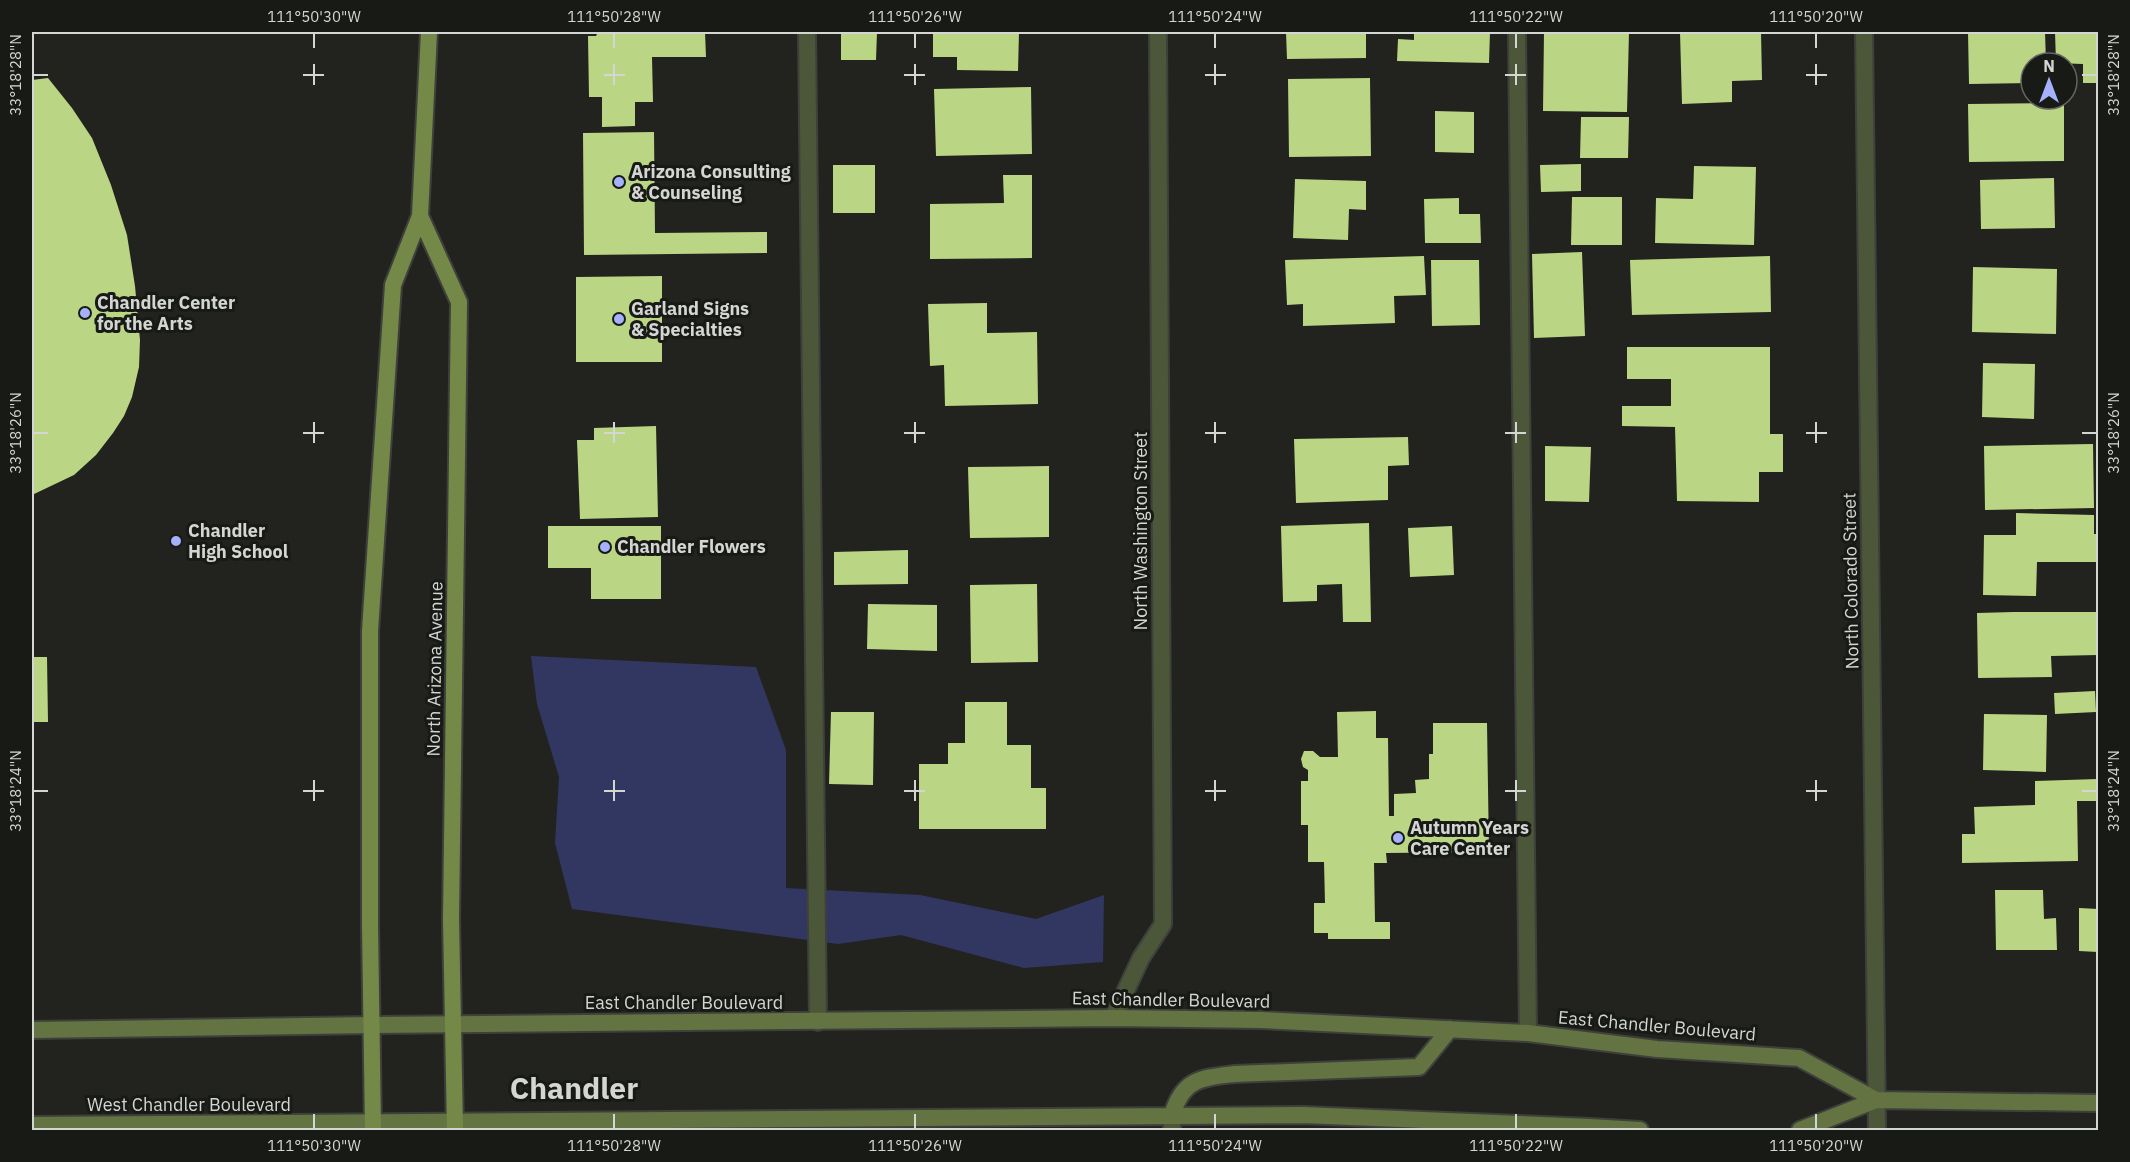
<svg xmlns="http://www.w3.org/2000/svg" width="2130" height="1162" viewBox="0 0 2130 1162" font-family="'IBM Plex Sans',sans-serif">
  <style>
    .green { fill: #323761 }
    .building { fill: #bad684 }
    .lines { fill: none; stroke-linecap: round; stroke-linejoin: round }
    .service-casing { stroke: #3e403c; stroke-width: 20 }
    .minor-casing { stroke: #3e403c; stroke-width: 20 }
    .secondary-casing { stroke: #3e403c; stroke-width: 20 }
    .primary-casing { stroke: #3e403c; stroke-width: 20 }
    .service { stroke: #4c5638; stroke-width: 16 }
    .minor { stroke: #4c5638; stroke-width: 16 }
    .secondary { stroke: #637341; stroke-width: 16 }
    .primary { stroke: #748948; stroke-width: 16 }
    .ticks { fill: none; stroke: #d4d6d3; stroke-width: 2 }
    .poi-dot { fill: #a5b1fc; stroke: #181a16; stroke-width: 2 }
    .labels { text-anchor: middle; stroke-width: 6; stroke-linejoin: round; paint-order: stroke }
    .poi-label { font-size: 18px; font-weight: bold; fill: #d4d6d3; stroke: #181a16; text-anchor: start }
    .street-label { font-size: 18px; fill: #d4d6d3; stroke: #181a16 }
    .town-label { font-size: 30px; font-weight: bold; fill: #d4d6d3; stroke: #181a16 }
    .neatline { fill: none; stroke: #d4d6d3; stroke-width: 2 }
    .ticks-label { font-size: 15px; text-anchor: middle; fill: #d4d6d3 }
  </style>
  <rect width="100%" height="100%" fill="#22231f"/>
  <path class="green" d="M531 656 756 667 786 750V888L920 895 1036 919 1104 895 1103 962 1024 968 901 935 838 944 572 909 555 843 559 777 537 704Z"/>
  <path class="building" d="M598 32H705L706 57H652L653 102H635V126L602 127V97H589L588 36H596Z
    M841 32H877L876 60H841Z
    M933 32H1019L1018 71 957 70V57H933Z
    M1286 32H1366V58L1287 59Z
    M1414 32H1490L1489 63 1397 61 1398 39 1414 40Z
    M1544 32H1629L1627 112 1543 111Z
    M1680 32H1761L1762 80 1732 81V102L1682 104Z
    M1968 32H2045L2046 63H2031V83L1969 84Z
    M2055 32H2098V83H2083V64L2056 63Z
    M48 78 72 108 92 138 111 185 127 235 135 286 140 340 139 367 132 397 124 416 113 433 96 455 74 475 32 495V80Z
    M1370 78 1371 156 1289 157 1288 79Z
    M1031 87 1032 154 936 156 934 89Z
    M2064 103V161L1969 162 1968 104Z
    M1435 111 1474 112V153L1435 152Z
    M1581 117H1629L1628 158H1580Z
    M654 132 655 233 767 232V253L584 255 583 133Z
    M1581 164V191L1541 192 1540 165Z
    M833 165H875V213H833Z
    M1694 166 1756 167 1754 245 1655 243 1656 198 1693 199Z
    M1003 175H1032V258L930 259V204L1004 203Z
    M2054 178 2055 228 1981 229 1980 180Z
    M1295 179 1366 181V210L1349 209 1348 240 1293 238Z
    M1572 197H1622V245H1571Z
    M1459 198V214H1480L1481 243H1425L1424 199Z
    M1582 252 1585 336 1534 338 1532 254Z
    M1424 256 1426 295 1394 296 1395 323 1303 326V304L1287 305 1285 260Z
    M1770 256 1771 312 1632 315 1630 260Z
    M1431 260H1479L1480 325 1432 326Z
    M1973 267 2057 269 2056 334 1972 332Z
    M662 276V362H576V277Z
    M987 303V333L1037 332 1038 404 945 406 944 365 930 366 928 304Z
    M1627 347H1770V434H1783V472H1759V502L1677 501 1675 427 1622 426V406H1671V379H1627Z
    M1983 363 2035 364 2034 419 1982 417Z
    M656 426 658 517 580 519 577 440H594V428Z
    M1408 437 1409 465 1388 466V500L1296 503 1294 439Z
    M2093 444 2094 508 1985 510 1984 446Z
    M1545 446 1591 447 1589 502 1545 501Z
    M1049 466V537L970 538 968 467Z
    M2016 513 2094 515V534H2098V562H2037L2036 596 1983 595 1984 535H2016Z
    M1369 523 1371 622H1343L1342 584 1317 585V601L1283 602 1281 526Z
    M548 526H661V599H591V568H548Z
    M1452 526 1454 575 1410 577 1408 528Z
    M908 550V584L834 585V552Z
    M1037 584 1038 662 971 663 970 585Z
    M868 604 937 605V651L867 649Z
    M2014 612H2098V655L2051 656 2052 677 1978 678 1977 613Z
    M32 657H47L48 722H32Z
    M2095 691 2096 712 2055 714 2054 693Z
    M965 702H1007V745H1031V788H1046V829H919V764H948V743H965Z
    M1376 711V738H1388L1389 816H1394V794L1416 793 1415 780 1429 779V754H1433V723H1487L1489 852 1386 853 1387 863H1374L1375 922H1390V939H1328V933H1314V903H1325L1324 862H1308V825H1301V781H1308V770L1303 767 1301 759 1304 751H1313L1320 757H1338L1337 712Z
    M831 712H874L873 785 829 784Z
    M1984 714 2047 715 2046 772 1983 770Z
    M2098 779V801H2077L2078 861 1962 863V834H1975L1974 807 2035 805V781Z
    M1995 890H2043L2044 919 2056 918 2057 950H1996Z
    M2079 908 2098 909V952L2079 951Z"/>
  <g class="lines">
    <g class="service-casing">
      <path id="service" d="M807 32 818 1022
        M1517 32 1528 1033"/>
    </g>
    <g class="minor-casing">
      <path id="minor" d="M1864 32 1877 1130
        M1113 1018 1141 958 1163 924 1158 32
        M1172 1130V1115"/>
    </g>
    <g class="secondary-casing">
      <path id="secondary" d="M32 1030 372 1025 1113 1018 1262 1020 1528 1033 1657 1049 1799 1058 1876 1100
        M1172 1115C1183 1079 1200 1078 1234 1074L1419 1067 1450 1029
        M32 1125 1303 1115 1590 1127 1640 1130
        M1800 1130 1876 1100 2098 1103"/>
    </g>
    <g class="primary-casing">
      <path id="primary" d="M420 216 459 302 451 919 455 1130
        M373 1130 370 924V631L393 285 420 216 429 32"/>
    </g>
    <use href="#service" class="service"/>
    <use href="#minor" class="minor"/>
    <use href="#secondary" class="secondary"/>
    <use href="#primary" class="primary"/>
  </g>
  <path class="ticks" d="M314 33V48M614 33V48M915 33V48M1215 33V48M1516 33V48M1816 33V48M314 64V85M614 64V85M915 64V85M1215 64V85M1516 64V85M1816 64V85M33 75H48M303 75H324M604 75H625M904 75H925M1205 75H1226M1505 75H1526M1806 75H1827M2082 75H2097M314 422V443M614 422V443M915 422V443M1215 422V443M1516 422V443M1816 422V443M33 433H48M303 433H324M604 433H625M904 433H925M1205 433H1226M1505 433H1526M1806 433H1827M2082 433H2097M314 780V801M614 780V801M915 780V801M1215 780V801M1516 780V801M1816 780V801M33 791H48M303 791H324M604 791H625M904 791H925M1205 791H1226M1505 791H1526M1806 791H1827M2082 791H2097M314 1114V1129M614 1114V1129M915 1114V1129M1215 1114V1129M1516 1114V1129M1816 1114V1129"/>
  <g class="poi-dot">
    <circle cx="619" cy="182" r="6"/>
    <circle cx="85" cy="313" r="6"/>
    <circle cx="619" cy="319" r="6"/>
    <circle cx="176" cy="541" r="6"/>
    <circle cx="605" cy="547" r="6"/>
    <circle cx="1398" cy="838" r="6"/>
  </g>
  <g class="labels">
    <g class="poi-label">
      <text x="631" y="178">Arizona Consulting<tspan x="631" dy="21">&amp; Counseling</tspan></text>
      <text x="97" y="309">Chandler Center<tspan x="97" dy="21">for the Arts</tspan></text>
      <text x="631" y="315">Garland Signs<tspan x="631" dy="21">&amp; Specialties</tspan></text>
      <text x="188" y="537">Chandler<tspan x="188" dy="21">High School</tspan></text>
      <text x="617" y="553">Chandler Flowers</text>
      <text x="1410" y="834">Autumn Years<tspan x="1410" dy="21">Care Center</tspan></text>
    </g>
    <g class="street-label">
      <text transform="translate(1141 531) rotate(-90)" y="6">North Washington Street</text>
      <text transform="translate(1851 581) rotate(-91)" y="6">North Colorado Street</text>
      <text transform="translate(435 669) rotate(-89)" y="6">North Arizona Avenue</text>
      <text transform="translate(1171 1000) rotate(1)" y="6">East Chandler Boulevard</text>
      <text x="684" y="1009">East Chandler Boulevard</text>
      <text transform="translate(1657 1026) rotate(5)" y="6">East Chandler Boulevard</text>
      <text x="189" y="1111">West Chandler Boulevard</text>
    </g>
    <g class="town-label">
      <text x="574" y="1099">Chandler</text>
    </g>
  </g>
  <rect width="2130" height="1162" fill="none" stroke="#181a16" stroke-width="66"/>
  <g transform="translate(2049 81)"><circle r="28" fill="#181a16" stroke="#636562" stroke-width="1.5"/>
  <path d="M0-4.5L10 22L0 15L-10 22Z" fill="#a5b1fc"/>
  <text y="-9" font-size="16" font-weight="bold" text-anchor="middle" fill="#d4d6d3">N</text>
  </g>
  <rect x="33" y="33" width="2064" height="1096" class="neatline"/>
  <g class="ticks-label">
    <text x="314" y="22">111°50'30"W</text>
    <text x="614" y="22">111°50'28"W</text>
    <text x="915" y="22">111°50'26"W</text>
    <text x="1215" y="22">111°50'24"W</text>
    <text x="1516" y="22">111°50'22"W</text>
    <text x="1816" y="22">111°50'20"W</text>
    <text transform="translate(16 75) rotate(-90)" y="5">33°18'28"N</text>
    <text transform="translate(2114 75) rotate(-90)" y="5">33°18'28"N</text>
    <text transform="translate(16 433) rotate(-90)" y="5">33°18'26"N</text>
    <text transform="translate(2114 433) rotate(-90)" y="5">33°18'26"N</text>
    <text transform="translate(16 791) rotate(-90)" y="5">33°18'24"N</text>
    <text transform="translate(2114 791) rotate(-90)" y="5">33°18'24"N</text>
    <text x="314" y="1151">111°50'30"W</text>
    <text x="614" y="1151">111°50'28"W</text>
    <text x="915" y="1151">111°50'26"W</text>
    <text x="1215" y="1151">111°50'24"W</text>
    <text x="1516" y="1151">111°50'22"W</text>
    <text x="1816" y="1151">111°50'20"W</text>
  </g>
</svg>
